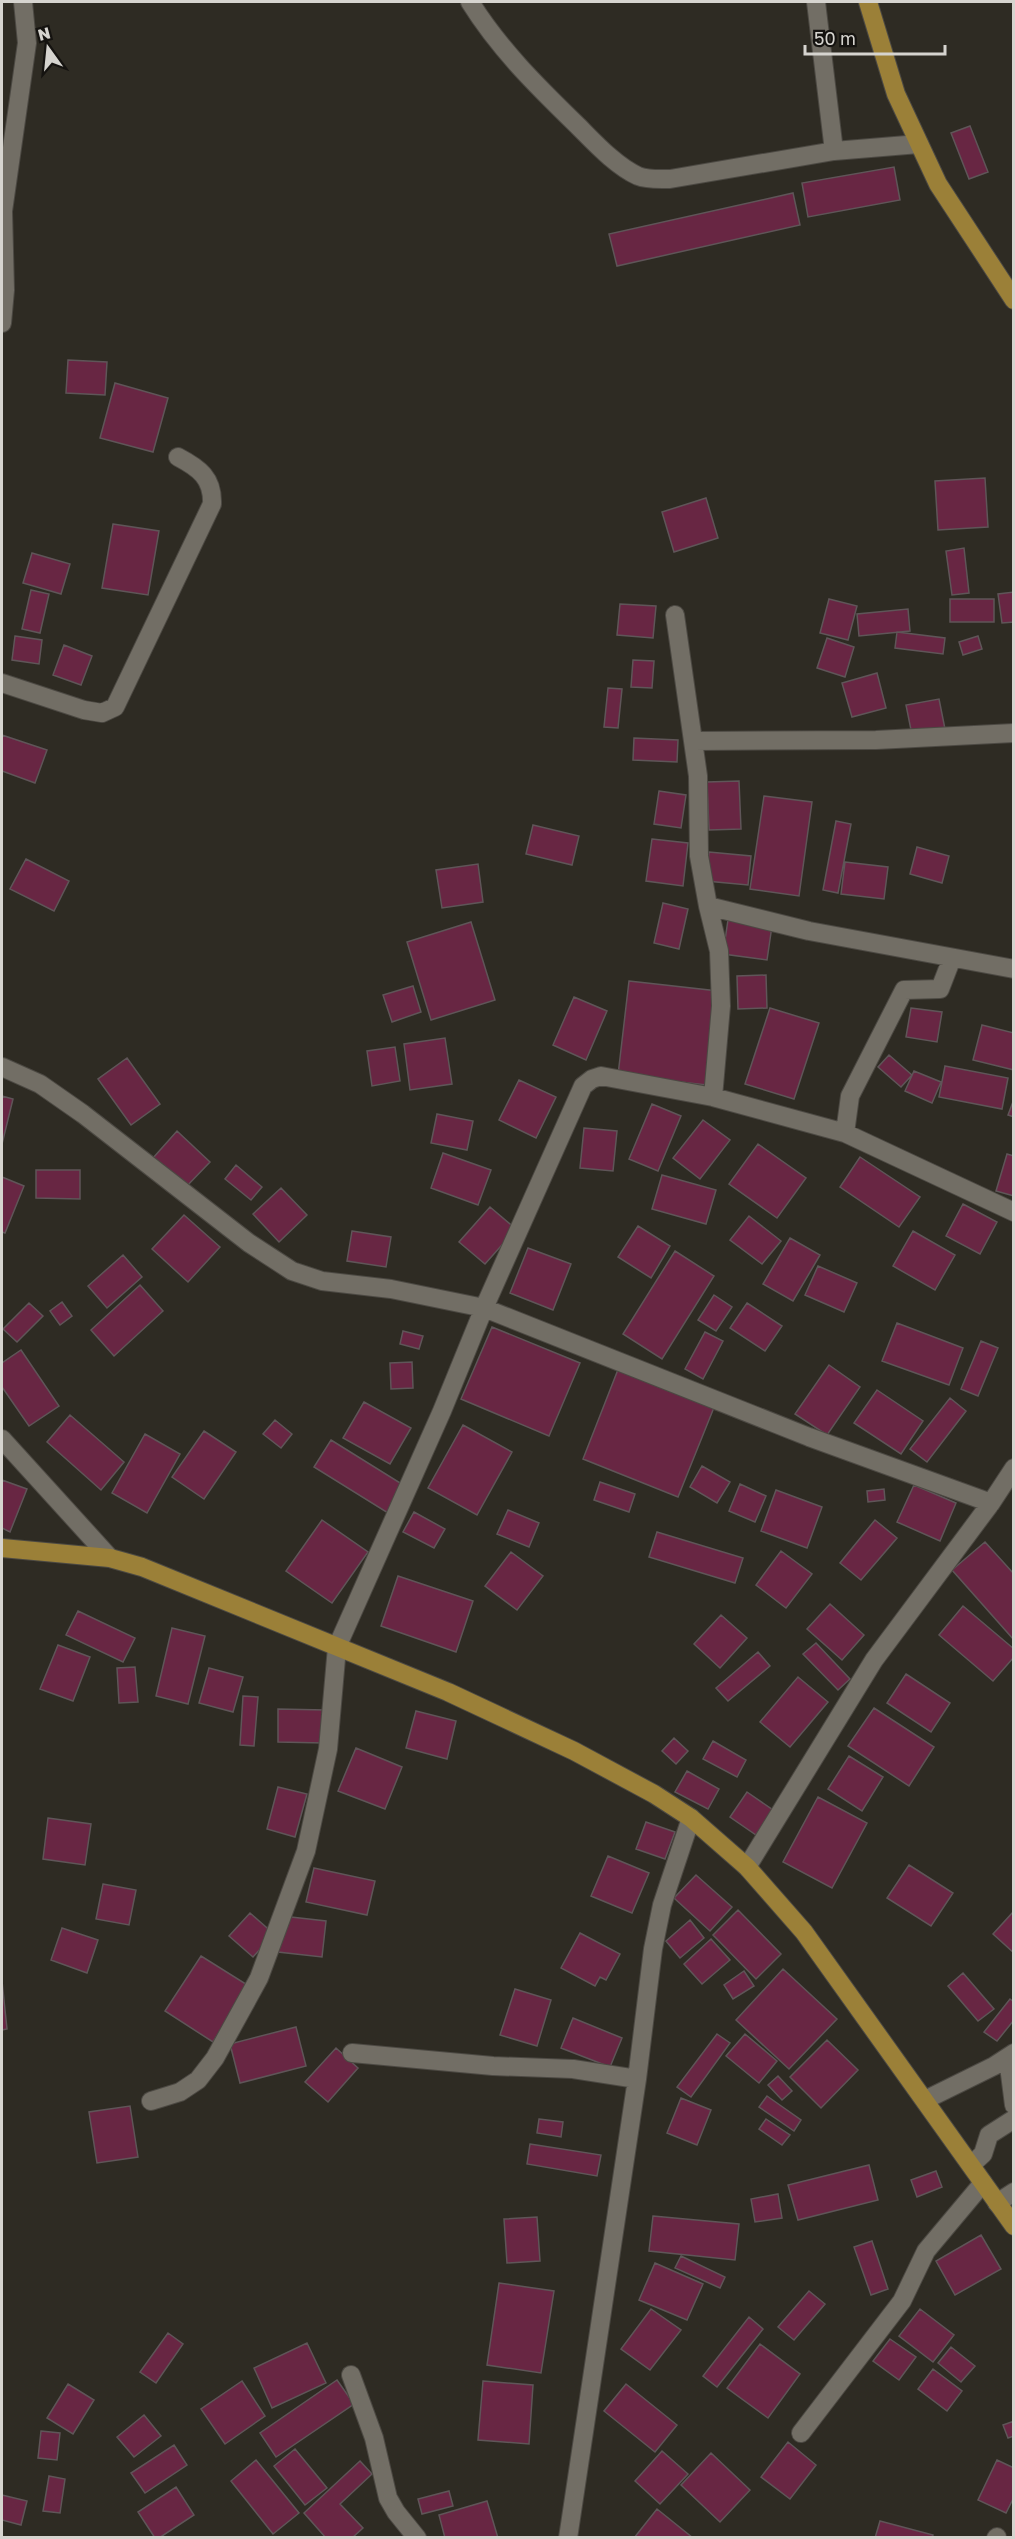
<svg xmlns="http://www.w3.org/2000/svg" width="1015" height="2539" viewBox="0 0 1015 2539" font-family="'Golos Text',sans-serif">
  <style>
    .building { fill: #682643; stroke: #5f5558; stroke-width: 1.5 }
    .lines { fill: none; stroke-linecap: round; stroke-linejoin: round }
    .minor-casing { stroke: #4c4943; stroke-width: 20 }
    .major-casing { stroke: #4c4943; stroke-width: 20 }
    .minor { stroke: #726e65; stroke-width: 18 }
    .major { stroke: #9b8038; stroke-width: 18 }
  </style>
  <rect width="100%" height="100%" fill="#2e2b23"/>
  <path class="building" d="M970 126 988 172 969 179 951 133Z
    M894 167 900 200 808 217 802 183Z
    M793 193 800 225 617 266 609 234Z
    M68 360 107 362 105 395 66 393Z
    M115 383 168 398 153 452 100 438Z
    M985 478 988 527 938 530 935 481Z
    M706 498 718 538 674 552 662 512Z
    M113 524 159 531 148 595 102 588Z
    M964 548 969 593 952 595 946 551Z
    M32 553 70 564 61 594 23 583Z
    M31 590 49 594 40 633 22 629Z
    M1014 592V622L1002 623 998 594Z
    M829 599 857 606 848 640 820 633Z
    M950 599H994V622H950Z
    M620 604 656 606 653 638 617 635Z
    M908 609 910 631 859 636 857 614Z
    M897 632 945 638 943 654 895 648Z
    M15 636 42 640 39 664 12 660Z
    M978 636 982 649 963 655 959 642Z
    M827 638 854 647 845 677 817 668Z
    M64 645 92 656 81 685 53 675Z
    M633 660 654 661 652 688 631 687Z
    M877 673 886 708 852 717 842 683Z
    M608 688 622 689 618 728 604 727Z
    M939 699 945 729 912 735 906 705Z
    M2 735 47 750 35 783 2 771Z
    M634 738 678 740 677 762 633 760Z
    M739 781 741 829 709 830 707 782Z
    M659 791 686 795 681 828 654 824Z
    M764 796 812 802 799 896 750 889Z
    M836 821 851 824 838 893 823 890Z
    M533 825 579 836 572 865 526 854Z
    M652 839 688 843 683 886 646 881Z
    M917 847 949 856 942 883 910 874Z
    M709 852 751 856 748 885 706 881Z
    M26 859 69 881 54 911 10 889Z
    M845 862 888 867 884 899 841 894Z
    M478 864 483 902 442 908 436 870Z
    M663 903 688 909 679 949 654 943Z
    M729 913 773 919 767 960 723 954Z
    M471 922 495 1000 431 1020 407 942Z
    M766 975 767 1008 738 1009 737 976Z
    M629 981 718 991 707 1085 618 1075Z
    M413 986 421 1012 392 1022 383 995Z
    M574 997 607 1011 586 1060 553 1045Z
    M770 1008 819 1023 794 1099 745 1084Z
    M911 1008 942 1012 937 1042 906 1037Z
    M982 1025 1014 1033V1070L973 1060Z
    M445 1038 452 1084 410 1090 404 1044Z
    M395 1047 400 1081 372 1086 367 1051Z
    M889 1055 912 1075 901 1087 878 1067Z
    M127 1058 160 1104 131 1125 98 1079Z
    M945 1066 1008 1078 1002 1109 939 1097Z
    M914 1071 941 1082 932 1103 905 1091Z
    M519 1080 556 1097 536 1138 499 1120Z
    M2 1096 13 1099 2 1144Z
    M1014 1099V1117L1008 1115Z
    M652 1104 681 1116 658 1171 629 1159Z
    M437 1114 473 1121 467 1150 431 1143Z
    M703 1120 730 1140 700 1179 673 1158Z
    M584 1128 617 1131 613 1171 580 1168Z
    M177 1131 210 1162 185 1188 153 1158Z
    M758 1144 806 1178 777 1218 729 1184Z
    M443 1153 491 1170 478 1205 431 1188Z
    M1007 1154 1014 1156V1196L996 1191Z
    M860 1157 920 1197 899 1227 840 1187Z
    M236 1165 262 1187 251 1200 225 1179Z
    M36 1170H80V1199L36 1198Z
    M662 1175 716 1190 706 1224 652 1209Z
    M2 1177 24 1186 5 1233 2 1232Z
    M281 1188 307 1215 279 1242 253 1214Z
    M963 1204 997 1222 980 1254 946 1236Z
    M490 1207 516 1229 485 1264 459 1242Z
    M184 1215 220 1247 188 1282 152 1249Z
    M749 1216 781 1241 762 1264 730 1240Z
    M638 1226 670 1246 651 1278 618 1257Z
    M352 1231 391 1237 386 1267 347 1261Z
    M913 1231 955 1255 935 1290 893 1266Z
    M790 1238 820 1255 793 1301 763 1284Z
    M528 1248 571 1264 553 1310 510 1293Z
    M675 1251 714 1276 662 1359 623 1334Z
    M123 1255 142 1277 107 1308 88 1286Z
    M818 1266 857 1283 844 1312 805 1295Z
    M140 1285 163 1311 114 1356 91 1330Z
    M714 1295 732 1307 716 1331 698 1320Z
    M62 1302 72 1316 60 1325 50 1311Z
    M29 1303 43 1316 17 1342 3 1329Z
    M747 1303 782 1326 765 1351 730 1328Z
    M897 1323 963 1348 949 1385 882 1361Z
    M492 1327 580 1363 549 1436 461 1399Z
    M403 1331 423 1336 419 1349 400 1344Z
    M705 1332 723 1341 703 1379 685 1369Z
    M981 1341 998 1348 978 1396 961 1389Z
    M21 1350 59 1406 29 1426 2 1387V1363Z
    M412 1362 413 1388 391 1389 390 1363Z
    M829 1365 860 1387 827 1435 795 1414Z
    M619 1367 715 1405 678 1497 583 1459Z
    M877 1390 923 1421 901 1454 854 1423Z
    M950 1398 966 1411 927 1462 910 1449Z
    M364 1402 411 1428 390 1464 343 1438Z
    M70 1415 124 1462 101 1490 47 1442Z
    M275 1420 292 1434 281 1448 263 1434Z
    M463 1425 512 1452 477 1515 428 1488Z
    M204 1431 236 1452 204 1499 172 1477Z
    M145 1434 180 1454 147 1513 112 1493Z
    M331 1440 405 1486 388 1513 314 1467Z
    M702 1466 730 1482 717 1503 690 1487Z
    M2 1480 27 1489 10 1532 2 1528Z
    M600 1482 635 1494 629 1512 594 1500Z
    M740 1484 766 1496 755 1522 729 1511Z
    M914 1485 956 1503 940 1541 897 1522Z
    M884 1489 885 1500 868 1502 867 1491Z
    M776 1490 822 1507 807 1548 761 1531Z
    M508 1510 539 1523 529 1547 497 1534Z
    M414 1512 445 1529 434 1548 403 1532Z
    M322 1520 368 1552 332 1603 286 1571Z
    M875 1520 897 1538 861 1580 840 1563Z
    M657 1532 743 1558 735 1583 649 1557Z
    M985 1542 1014 1574V1640L952 1570Z
    M781 1551 812 1574 786 1608 756 1585Z
    M511 1552 543 1576 517 1610 485 1586Z
    M398 1576 473 1601 456 1652 381 1626Z
    M830 1604 864 1635 842 1660 807 1629Z
    M963 1606 1014 1649V1657L993 1681 939 1635Z
    M78 1611 135 1638 123 1662 66 1635Z
    M721 1615 747 1638 720 1668 694 1644Z
    M172 1628 205 1636 188 1704 156 1696Z
    M816 1643 850 1679 838 1690 803 1654Z
    M58 1645 90 1657 73 1701 40 1689Z
    M758 1652 770 1666 728 1701 716 1688Z
    M135 1667 138 1702 119 1703 117 1668Z
    M209 1668 243 1677 233 1712 199 1703Z
    M906 1674 950 1703 931 1732 887 1703Z
    M798 1677 828 1702 790 1747 760 1722Z
    M243 1696 258 1697 254 1746 240 1745Z
    M874 1708 934 1747 909 1786 848 1746Z
    M278 1709 325 1710 324 1743 278 1742Z
    M416 1711 456 1721 447 1759 406 1748Z
    M674 1738 688 1751 676 1764 662 1751Z
    M713 1741 746 1760 737 1777 703 1759Z
    M356 1748 402 1767 385 1809 338 1791Z
    M849 1756 883 1777 862 1811 828 1789Z
    M687 1771 719 1789 708 1809 675 1792Z
    M278 1787 307 1794 295 1837 267 1829Z
    M747 1792 773 1810 756 1835 730 1817Z
    M818 1797 867 1823 832 1888 783 1862Z
    M48 1818 91 1824 85 1865 43 1859Z
    M646 1822 675 1832 665 1859 636 1849Z
    M608 1856 649 1873 632 1913 591 1896Z
    M909 1865 953 1893 931 1926 887 1898Z
    M314 1868 375 1881 367 1915 306 1902Z
    M696 1875 732 1907 710 1931 674 1898Z
    M103 1884 136 1890 129 1925 96 1919Z
    M738 1910 781 1954 756 1979 713 1935Z
    M1014 1911V1953L993 1934Z
    M250 1913 274 1934 253 1957 229 1936Z
    M282 1916 326 1921 322 1957 278 1952Z
    M690 1920 704 1938 680 1958 666 1941Z
    M62 1928 98 1940 87 1973 51 1960Z
    M580 1933 620 1954 606 1980 600 1977 595 1986 561 1968Z
    M711 1939 730 1960 702 1984 684 1964Z
    M201 1956 249 1986 213 2042 165 2011Z
    M783 1969 837 2019 789 2069 736 2020Z
    M744 1971 754 1986 733 1999 724 1985Z
    M963 1973 994 2009 978 2021 948 1986Z
    M2 1981 7 2029 2 2030Z
    M515 1989 551 2000 537 2046 500 2035Z
    M1010 1999 1014 2002V2020L997 2041 984 2032Z
    M573 2018 622 2038 610 2067 561 2048Z
    M296 2027 306 2066 240 2083 230 2044Z
    M717 2034 730 2043 691 2097 677 2087Z
    M745 2034 777 2061 759 2083 726 2056Z
    M827 2040 858 2070 821 2108 790 2077Z
    M336 2048 358 2068 328 2102 305 2082Z
    M778 2076 792 2091 782 2100 768 2085Z
    M767 2096 801 2120 794 2131 759 2107Z
    M681 2098 711 2110 697 2145 667 2133Z
    M130 2106 138 2157 97 2163 89 2112Z
    M539 2119 563 2122 561 2137 537 2133Z
    M766 2119 790 2135 782 2145 759 2129Z
    M530 2144 601 2155 597 2176 527 2164Z
    M869 2165 878 2200 798 2220 788 2185Z
    M936 2171 942 2187 917 2197 911 2180Z
    M778 2194 782 2218 755 2222 751 2199Z
    M653 2216 739 2224 735 2260 649 2251Z
    M537 2217 540 2261 507 2263 504 2219Z
    M981 2235 1001 2269 955 2295 936 2261Z
    M872 2241 888 2289 871 2295 854 2247Z
    M681 2256 725 2277 720 2288 675 2268Z
    M655 2263 703 2284 687 2320 639 2300Z
    M499 2283 554 2291 541 2373 487 2365Z
    M809 2291 825 2304 794 2340 778 2327Z
    M651 2309 681 2330 650 2370 621 2349Z
    M920 2309 954 2335 933 2362 899 2336Z
    M749 2317 763 2329 717 2387 703 2376Z
    M168 2333 183 2344 156 2383 140 2372Z
    M890 2339 916 2357 899 2380 873 2361Z
    M307 2343 326 2383 272 2408 254 2368Z
    M760 2344 800 2374 768 2418 727 2388Z
    M951 2347 975 2366 961 2382 938 2363Z
    M933 2369 962 2391 947 2411 918 2389Z
    M337 2380 354 2404 276 2457 260 2433Z
    M242 2381 265 2416 225 2444 201 2409Z
    M483 2381 533 2385 529 2444 478 2440Z
    M68 2384 94 2400 73 2434 47 2418Z
    M626 2384 677 2425 655 2452 604 2411Z
    M144 2415 161 2436 134 2457 117 2437Z
    M1014 2421V2436L1008 2438 1003 2425Z
    M41 2431 60 2433 57 2460 38 2458Z
    M788 2442 816 2465 790 2499 761 2477Z
    M174 2445 187 2465 145 2493 131 2473Z
    M295 2449 327 2488 305 2505 274 2466Z
    M662 2451 688 2474 660 2504 635 2481Z
    M711 2453 750 2490 720 2522 681 2485Z
    M256 2460 299 2513 273 2534 231 2481Z
    M997 2460 1014 2468V2497L1006 2513 978 2500Z
    M360 2461 372 2474 340 2504 363 2528 352 2538H326L304 2513Z
    M49 2476 65 2479 60 2513 43 2511Z
    M176 2487 194 2515 159 2538H155L138 2512Z
    M449 2491 453 2506 422 2514 418 2499Z
    M2 2495 27 2501 21 2525 2 2520Z
    M487 2501 498 2538H445L439 2515Z
    M657 2509 693 2538H634Z
    M880 2521 933 2535 932 2538H875Z"/>
  <g class="lines">
    <g class="minor-casing">
      <path id="minor" d="M470 2C500 50 538 87 578 126 595 143 616 166 638 176 648 180 659 179 670 179L834 151 919 144
        M816 2 834 151
        M2 323 5 290 3 211 27 43 23 2
        M675 615 698 776 699 856 708 906 719 951 721 1006 713 1097
        M2 683 84 710 102 713 115 707 212 504C213 478 199 468 178 457
        M693 741 876 740 1014 733
        M708 906 809 931 1014 969
        M2 1067 40 1084 83 1114 249 1243 292 1271 322 1281 391 1289 484 1308 809 1437 991 1503
        M845 1133 850 1096 904 990 940 989 952 958
        M2 1439 110 1558
        M747 1867 874 1660 991 1503 1014 1468
        M352 2053 493 2066 573 2069 637 2079
        M1008 2058 1014 2105
        M925 2100 994 2066 1014 2053
        M151 2101 180 2092 198 2080 215 2058 259 1978 306 1851 328 1749 337 1647 442 1411 484 1308 583 1086 592 1079 601 1076 713 1097 845 1133 1014 1212
        M971 2165 983 2154 989 2135 1014 2119
        M997 2203 1014 2192
        M351 2375 374 2438 388 2498 396 2512 417 2538
        M801 2433 902 2301 926 2251 983 2183
        M568 2538 637 2079 653 1949 662 1905 691 1818
        M996 2538 997 2537"/>
    </g>
    <g class="major-casing">
      <path id="major" d="M868 2 896 94 938 184 1014 300
        M2 1548 110 1558 142 1567 448 1692 574 1751 654 1794 691 1818 747 1867 804 1932 1014 2226"/>
    </g>
    <use href="#minor" class="minor"/>
    <use href="#major" class="major"/>
  </g>
  <rect width="1015" height="2539" fill="none" stroke="#d6d4cf" stroke-width="6"/>
  <g transform="translate(48 48) rotate(345)" stroke="#151310" stroke-width="4.5" paint-order="stroke">
  <path d="M0-4.5L10 22L0 15L-10 22Z" fill="#d6d4cf"/>
  <text y="-9" font-size="16" font-weight="bold" text-anchor="middle" fill="#d6d4cf">N</text>
  </g>
  <path d="M805 45v9h140v-9" fill="none" stroke="#d6d4cf" stroke-width="3"/>
  <text x="814" y="45" font-size="18" fill="#d6d4cf" stroke="#151310" stroke-width="4.5" paint-order="stroke">50 m</text>
</svg>
